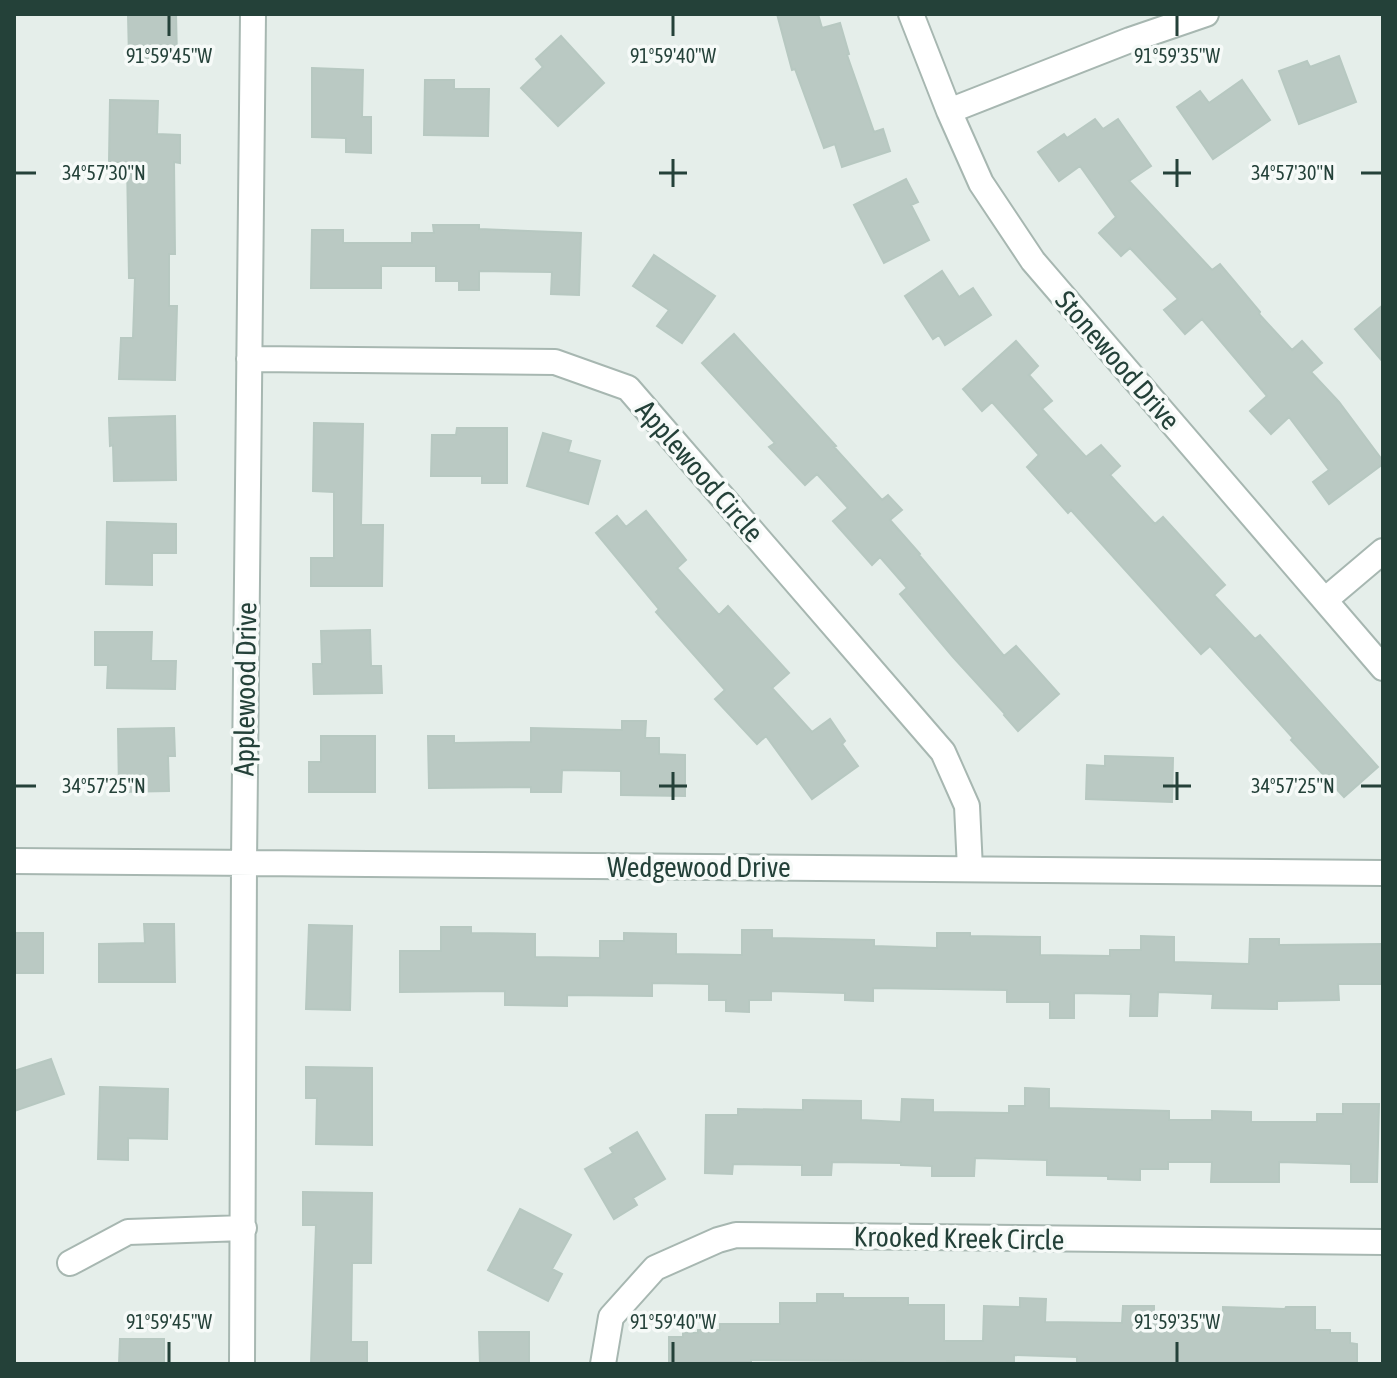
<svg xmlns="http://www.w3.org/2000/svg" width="1397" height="1378" viewBox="0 0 1397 1378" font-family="'Asap Condensed',sans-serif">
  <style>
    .building { fill: #bac9c3; stroke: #b7c8c1; stroke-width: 2 }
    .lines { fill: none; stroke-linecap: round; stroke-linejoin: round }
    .street-casing { stroke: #a7b7b1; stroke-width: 28 }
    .street { stroke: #fff; stroke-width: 24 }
    .ticks { fill: none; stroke: #244139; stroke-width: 3 }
    .labels { text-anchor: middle; stroke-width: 7; stroke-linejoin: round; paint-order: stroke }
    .street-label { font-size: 28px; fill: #244139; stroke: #f6faf8 }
    .ticks-label { font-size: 20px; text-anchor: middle; fill: #244139; stroke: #f6faf8; stroke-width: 7; stroke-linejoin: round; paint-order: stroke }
  </style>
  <rect width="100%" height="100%" fill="#e5eeea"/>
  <path class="building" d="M128 14H176L177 58H129Z
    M777 14H818L822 28 840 23 849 54 847 55 874 132 883 129 890 151 842 167 835 144 824 148 795 69 792 70Z
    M561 36 604 83 558 126 521 88 543 67 536 59Z
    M1339 56 1356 102 1299 124 1279 71 1307 61 1310 67Z
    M312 68 363 70 362 117H371V153L346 152V138L312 137Z
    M425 80H454V89H489L488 136 424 135Z
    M1242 80 1270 120 1213 159 1177 107 1200 91 1209 103Z
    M110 100 158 101 157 134 180 135V163L174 162 175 254H169V306H177L175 380 119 379 121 338H133L135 278H129L127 162H109Z
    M1095 119 1103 129 1118 119 1151 166 1129 181 1212 270 1220 264 1260 312 1259 314 1292 350 1302 341 1322 363 1311 372 1339 402 1383 461V464L1329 504 1313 482 1329 470 1289 417 1271 434 1250 411 1267 396 1202 319 1185 334 1164 310 1178 299 1130 248 1121 256 1099 233 1116 217 1080 166 1059 181 1038 152 1064 134 1067 138Z
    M906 179 918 202 911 205 929 240 884 263 854 205Z
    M433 225H479V229L581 233 579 295 551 294 552 272 479 271V290H459V281H436V266H381V288H311L312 230H343V243H412V233H434Z
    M654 255 715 296 682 343 657 326 669 310 633 286Z
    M942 271 959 297 973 288 991 315 945 345 939 335 933 339 905 296Z
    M1383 305V362L1355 329Z
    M734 334 836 446 834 447 882 500 888 495 902 510 890 520 920 554 919 555 1004 656 1016 646 1059 694 1018 731 1004 715 1005 714 953 657 900 594 907 588 880 557 872 565 833 521 848 508 817 474 805 485 769 447 775 443 702 363Z
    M1016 341 1038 366 1029 375 1052 401 1042 409 1086 457 1101 445 1120 466 1110 475 1155 524 1163 517 1225 585 1214 595 1255 639 1260 635 1378 767 1344 797 1291 740 1293 738 1210 646 1201 654 1071 510 1068 513 1027 467 1039 455 992 402 982 411 963 389Z
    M175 416 176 480 114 481 113 445 110 446 109 418Z
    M314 423 363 424 361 525H383L382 586H311V558H334V492L313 491Z
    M457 428H507V483H482V476H431L432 435H456Z
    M543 433 571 441 568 452 600 461 588 504 527 486Z
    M646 511 686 560 677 568 719 615 728 606 789 673 772 688 812 732 830 719 845 741 842 744 858 766 812 799 766 736 757 744 715 699 725 690 656 612 659 609 596 533 617 516 626 527Z
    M107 522 176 524V553H152V585L106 584Z
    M370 630 371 666H381L382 693 314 694 313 664H322L321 631Z
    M95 632H152L151 661H176L175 689 107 688 108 665H95Z
    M622 721H646L645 738H659V754L685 755V796L621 795V771L562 770 561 792H531V787L429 788 428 736H454V743L531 742V728L622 730Z
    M174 728 175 756H168L169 791 119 792 118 729Z
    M321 736H375V792H309V762H321Z
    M1105 756 1173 758 1172 802 1086 799 1087 765 1105 766Z
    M144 924H174L175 982H99V944L145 943Z
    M309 925 352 926 350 1010 306 1009Z
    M441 927H471V933L535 934V957L600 958V941H624V933L676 934V954L742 955V930H772V938L874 940V946L937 948V933H970V936L1040 937V955L1110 956V950H1141V936L1174 937V962L1249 964 1250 939H1279V945L1383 944V984H1338L1339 1000 1277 1001V1009L1212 1008 1213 994 1158 992 1157 1016H1130L1131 994 1074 993V1018H1050V1002H1007V990L873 988V1001L845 1000V993L771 991V1000H749V1012L726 1011V1000H709V984L652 983V996L567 995V1006L505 1005V991L400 992V951H441Z
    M14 933H43V973H14Z
    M51 1059 64 1094 14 1111V1071Z
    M306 1067 372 1068V1145L316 1144 317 1098H306Z
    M100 1087 168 1089 167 1139 128 1138V1160L98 1159Z
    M1025 1088 1049 1089V1108L1169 1111V1120H1212V1111L1251 1112V1122H1317V1114H1343V1104H1379L1377 1182H1351V1164L1279 1162V1182H1211L1212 1162H1168V1169H1140V1180L1108 1179V1176L1047 1175V1160L975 1158 974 1176H932V1166L901 1165V1163L832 1162 831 1175H802V1165L733 1164 732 1174 705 1173 706 1115H738V1109L803 1110V1100L861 1101V1120L901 1122 902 1099 933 1100V1112L1009 1113V1106H1025Z
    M637 1132 665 1179 633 1198 637 1205 614 1219 585 1169 613 1153 610 1148Z
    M303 1192 372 1193 371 1263H352L351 1342H367V1364H311L316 1225H303Z
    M520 1209 571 1235 552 1269 562 1274 548 1301 488 1270Z
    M817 1294H843V1298H908V1305H944V1341H983L984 1306 1020 1307V1298L1046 1299 1045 1322 1122 1323 1123 1306H1154V1320L1223 1321V1307L1285 1309 1286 1307H1315V1330H1330V1333H1350V1343L1357 1344V1364H1077V1357L1014 1355V1363L947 1361V1364H903V1362H875V1361L751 1360V1364H669V1337H683V1333H698V1330H720V1324H780V1303H817Z
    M479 1332H529V1364H480Z
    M120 1339H164V1364H119Z"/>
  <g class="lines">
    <g class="street-casing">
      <path id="street" d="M911 14 949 111 981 183 1033 261 1383 668
        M949 111 1130 40 1206 14
        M249 359 555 362 628 388 943 752 967 806 970 869
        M1325 600 1383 551
        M14 861 1383 873
        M70 1263 128 1232 244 1228
        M242 1364 244 863 253 14
        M603 1364 611 1317 655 1268 718 1240 736 1235 1383 1242"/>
    </g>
    <use href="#street" class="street"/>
  </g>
  <path class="ticks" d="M169 16V36M673 16V36M1177 16V36M673 159V187M1177 159V187M16 173H36M659 173H687M1163 173H1191M1361 173H1381M673 772V800M1177 772V800M16 786H36M659 786H687M1163 786H1191M1361 786H1381M169 1342V1362M673 1342V1362M1177 1342V1362"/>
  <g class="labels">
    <g class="street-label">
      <text transform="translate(1118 360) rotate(49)" y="10">Stonewood Drive</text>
      <text transform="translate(700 471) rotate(49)" y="10">Applewood Circle</text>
      <text transform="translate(245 689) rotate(-89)" y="10">Applewood Drive</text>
      <text x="699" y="877">Wedgewood Drive</text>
      <text transform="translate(959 1238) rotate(1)" y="10">Krooked Kreek Circle</text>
    </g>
  </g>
  <g class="ticks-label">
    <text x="169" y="63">91°59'45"W</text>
    <text x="673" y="63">91°59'40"W</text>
    <text x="1177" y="63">91°59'35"W</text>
    <text x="104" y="180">34°57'30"N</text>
    <text x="1293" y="180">34°57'30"N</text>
    <text x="104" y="793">34°57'25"N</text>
    <text x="1293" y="793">34°57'25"N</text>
    <text x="169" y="1329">91°59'45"W</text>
    <text x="673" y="1329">91°59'40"W</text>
    <text x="1177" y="1329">91°59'35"W</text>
  </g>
  <rect width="1397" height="1378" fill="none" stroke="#244139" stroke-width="32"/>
</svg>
